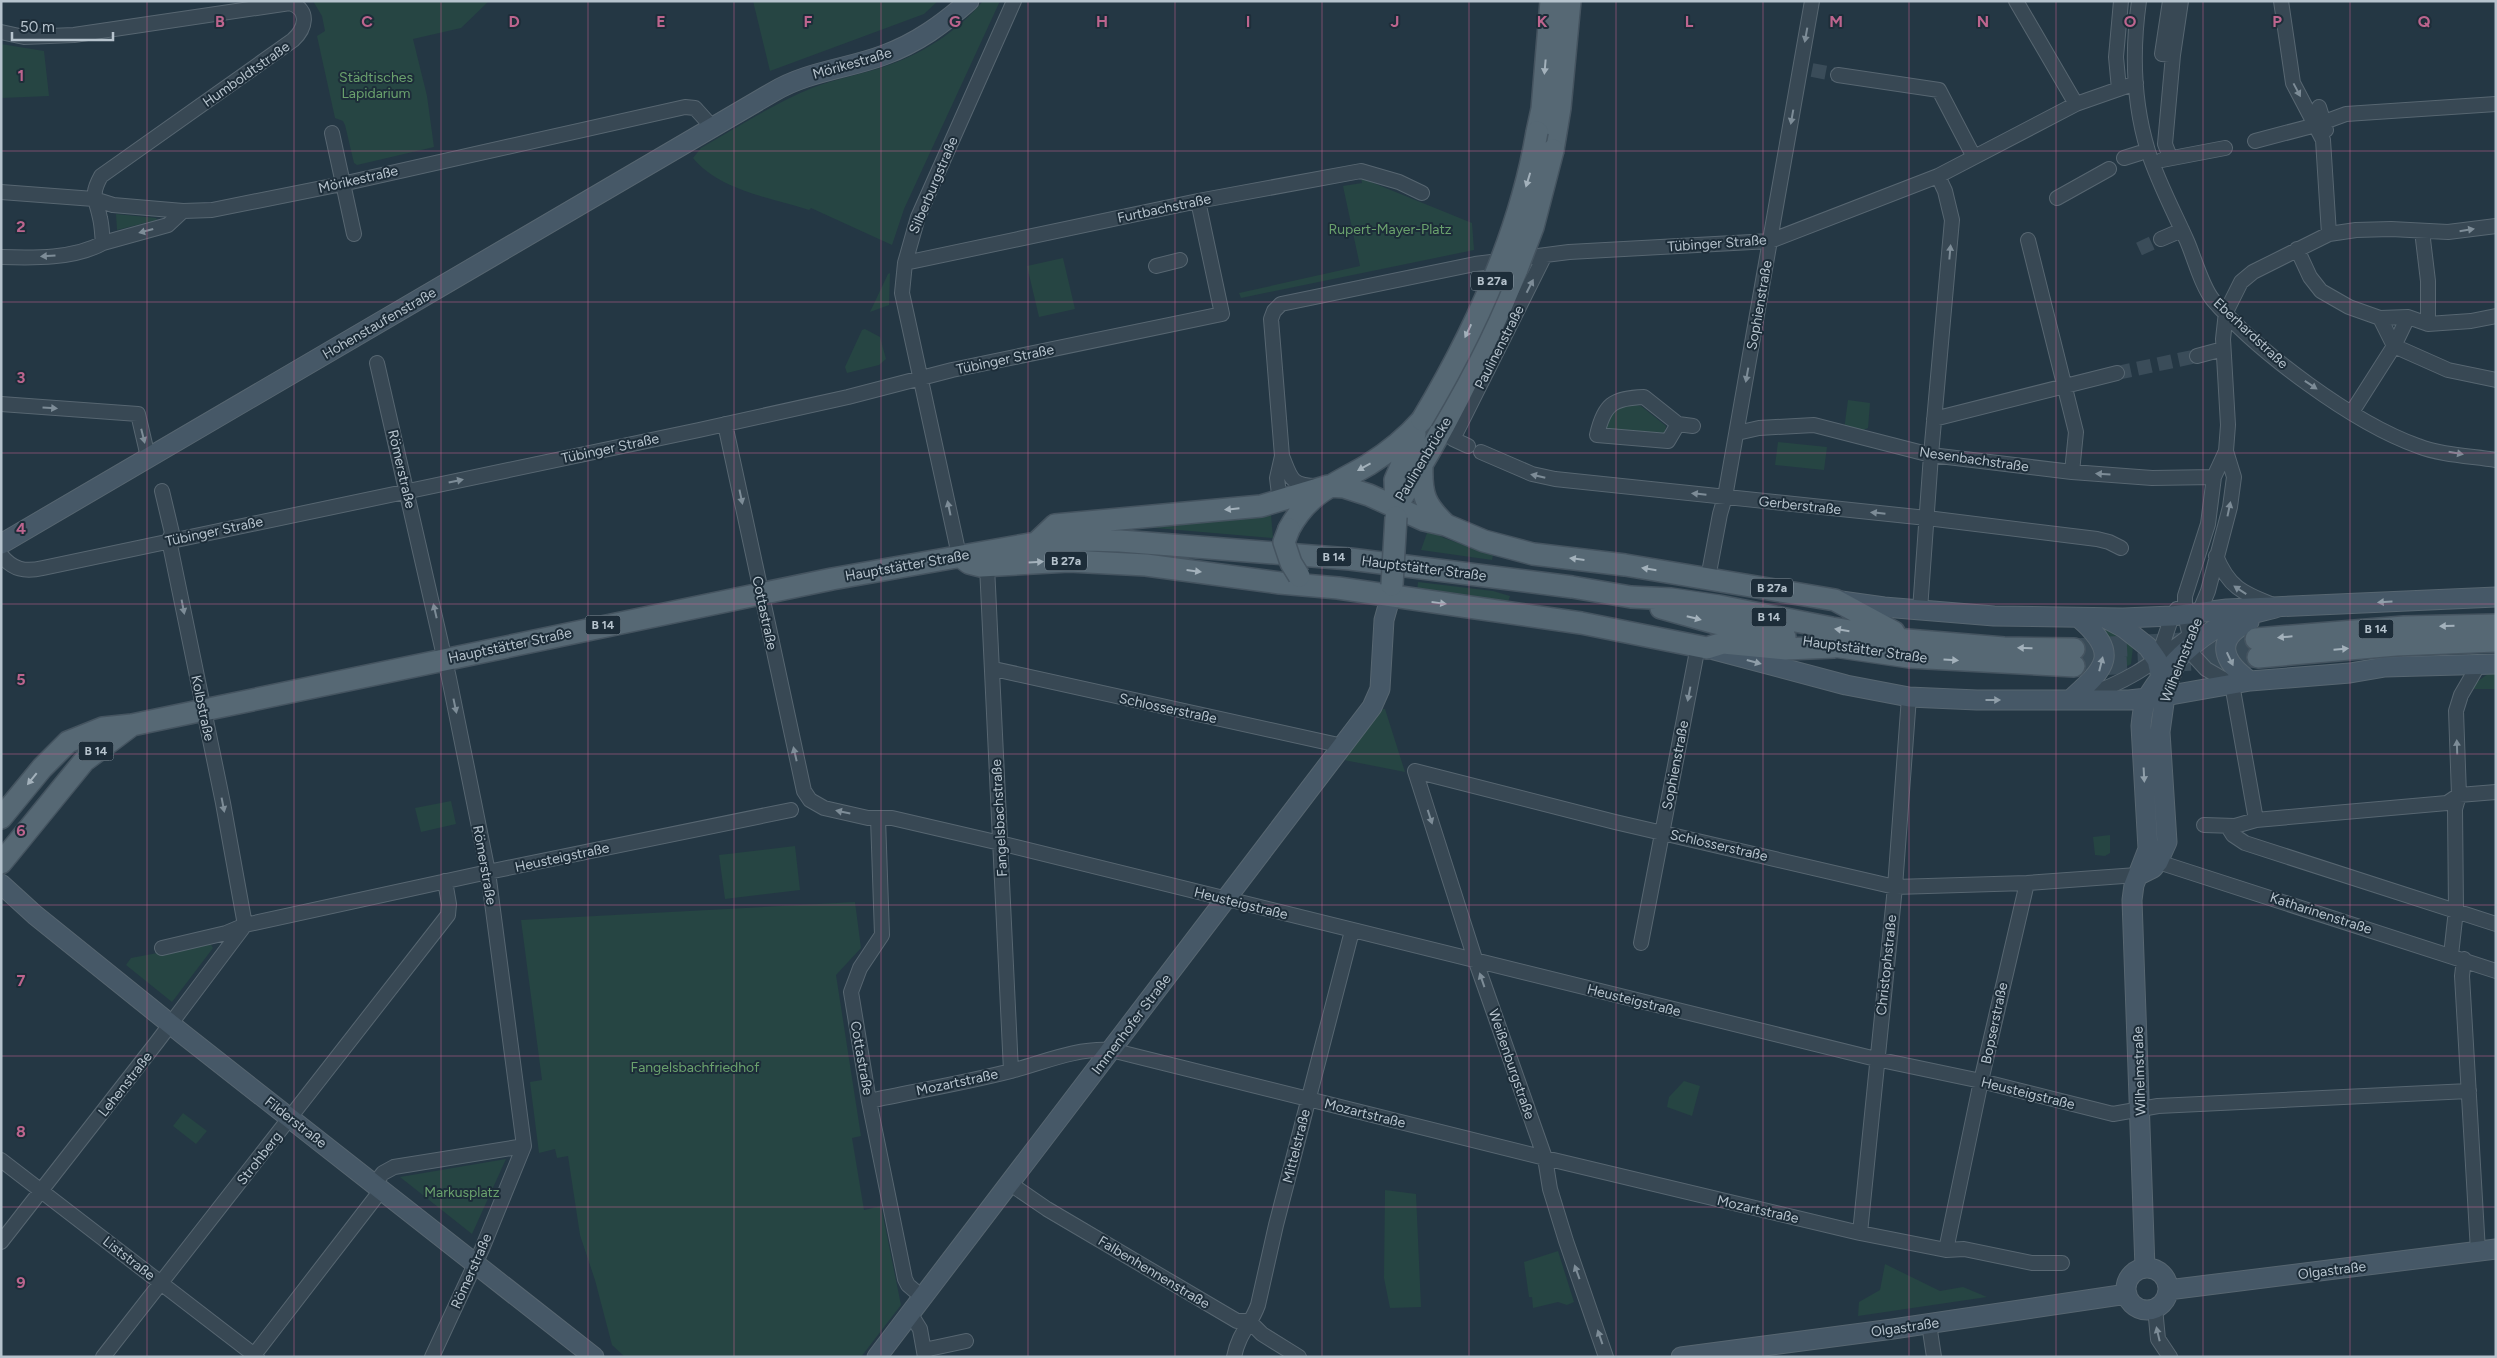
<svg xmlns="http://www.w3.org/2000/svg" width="2497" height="1358" viewBox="0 0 2497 1358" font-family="Figtree,sans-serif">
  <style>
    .green { fill: #264543 }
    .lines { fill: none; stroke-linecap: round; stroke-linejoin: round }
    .street-tunnel { stroke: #3a4c59; stroke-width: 14; stroke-dasharray: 14 7; stroke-linecap: butt }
    .primary-tunnel { stroke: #3a4c59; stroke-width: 21; stroke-dasharray: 21 11; stroke-linecap: butt }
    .street-casing { stroke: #576671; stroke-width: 16 }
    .secondary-casing { stroke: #576671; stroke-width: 21 }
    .primary-casing { stroke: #455460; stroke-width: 24 }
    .street { stroke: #384854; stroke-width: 14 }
    .secondary { stroke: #465867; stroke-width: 19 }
    .primary { stroke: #566874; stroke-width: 21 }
    .primary-bridge-casing { stroke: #455460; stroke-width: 24; stroke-linecap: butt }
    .primary-bridge { stroke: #566874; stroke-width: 21 }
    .oneway { fill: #7d8c97 }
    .oneway2 { fill: #a3b1bb }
    .oneway3 { fill: #8f9ea9 }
    .grid { fill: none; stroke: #bd658e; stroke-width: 1; stroke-opacity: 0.55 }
    .labels { text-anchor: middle; stroke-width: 4; stroke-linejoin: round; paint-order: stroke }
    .shield { fill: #1d2d39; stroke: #8896a1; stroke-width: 1 }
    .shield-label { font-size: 12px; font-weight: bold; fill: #b6c3cd }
    .street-label { font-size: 14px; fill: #b6c3cd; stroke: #1d2d39 }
    .park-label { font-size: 14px; fill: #6aa16d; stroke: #1d2d39 }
    .grid-label { font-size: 16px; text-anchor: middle; font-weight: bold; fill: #bd658e; stroke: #1d2d39; stroke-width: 4; stroke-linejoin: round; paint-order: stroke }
  </style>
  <rect width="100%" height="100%" fill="#243744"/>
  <path class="green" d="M313 1H489L461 28 413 39 427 96 434 147 357 165 354 163 345 125 343 121 335 118 317 36 325 31 322 16Z
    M753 1H938L924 14 770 71Z
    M983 1H1000L904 209 892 245 811 208 809 210C771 198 719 190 693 158L701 148C738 127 773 104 812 88 837 78 864 74 889 65 924 53 959 30 983 1Z
    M1 44 44 51 49 96 1 98Z
    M1361 178 1472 223 1474 250 1241 298 1239 293 1360 266 1343 186 1362 183Z
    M116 214 156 218 157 220 117 230Z
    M1063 258 1075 309 1039 317 1027 266Z
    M890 273 889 305 870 312 888 274Z
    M865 329 880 337 886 359 879 365 847 373 845 367 862 330Z
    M1848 400 1870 403 1868 428 1859 432 1844 430Z
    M1627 403 1641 406 1666 426 1664 437 1602 432 1611 410Z
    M1778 442 1827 447 1824 470 1775 465Z
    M1271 515 1273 538 1132 526 1258 516Z
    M1428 530 1444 538 1493 555 1492 560 1421 550Z
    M1418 582 1493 591 1510 596 1507 605 1417 592Z
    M2101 627 2134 639 2131 664 2107 676Z
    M2492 671 2496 672V689H2467Z
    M1383 709H1385L1405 772 1344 760Z
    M451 801 456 824 421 832 415 808Z
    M2110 835V853L2105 856 2095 855 2093 837Z
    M795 846 800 890 725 899 719 855Z
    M855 902 861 948 836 975 861 1136 852 1138 864 1210 881 1206 901 1305 861 1357H625L612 1345 595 1280 580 1235 568 1156 557 1158 555 1149 539 1153 530 1082 542 1080 521 920Z
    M210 943 213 948 172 1002 126 965 131 958Z
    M1684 1081 1700 1086 1692 1116 1667 1107 1669 1097Z
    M183 1113 207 1131 196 1144 173 1126Z
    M506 1159 472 1234 400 1177Z
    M1385 1190 1416 1194 1421 1307 1390 1308 1384 1278Z
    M1558 1251 1574 1302 1567 1305 1558 1302 1533 1308 1532 1297H1529L1524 1262Z
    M1885 1264 1940 1291 1963 1287 1987 1297 1858 1316 1859 1302 1880 1290Z"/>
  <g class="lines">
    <path class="street-tunnel" d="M1812 70 1838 75
      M2139 249 2161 239
      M2117 373 2197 356"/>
    <path class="primary-tunnel" d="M2074 649 2256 639
      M2074 666 2258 657"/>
    <g class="street-casing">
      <path id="street" d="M2016 1 2076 104
        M2139 1C2132 51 2133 102 2148 151 2158 182 2174 212 2187 241 2194 257 2202 287 2213 300 2258 352 2353 423 2418 446 2441 455 2471 456 2496 460
        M2170 1 2162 54 2173 55
        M2281 1 2293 83 2323 140 2329 234
        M1 32 24 37 74 35 290 3C311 10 305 29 293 40L101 176C90 196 96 198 100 218 102 226 102 235 103 243
        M1838 75 1939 90 1974 157
        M2119 89 2116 57 2121 1
        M2319 107 2326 130
        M332 133 354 234
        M2255 141 2316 125 2346 114 2496 104
        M2170 157 2165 144 2173 55 2181 1
        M2124 158 2140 153
        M2162 160 2225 148
        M1 192 94 199 113 205 183 211 212 210 342 184 685 107 695 108 713 128
        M2057 198 2109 169
        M2422 231 2428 281V324
        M2161 239 2182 230
        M2028 240 2076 432 2072 472
        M2297 249 2310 277 2321 291 2349 307 2380 318 2408 317 2428 324 2471 321 2496 316
        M1 257C34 258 74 259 103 243L168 225 183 211
        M905 263 1198 201 1361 171 1399 182 1422 193
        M1156 266 1180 260
        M2380 318 2394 346 2408 317
        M2197 356 2223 349
        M377 363 449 678 488 872 524 1146 482 1249 432 1357
        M1 404 138 414 148 457
        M2352 412 2394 346 2448 370 2496 380
        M1934 419 2117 373
        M725 424 804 791 810 800 824 808 868 818H892L1000 843 1876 1059 1981 1081 2113 1114 2158 1106 2469 1091
        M1678 424 1668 441 1597 435C1604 404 1613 398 1644 397L1678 424 1693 426
        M1737 433 1759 428 1814 425 1931 455 2072 472 2152 478 2214 477
        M1468 446 1453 439 1545 255
        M2226 451 2214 477 2208 524 2185 596V614L2194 656 2206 669 2232 684 2256 820
        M1481 452 1532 474 1555 479 1927 518 2097 539 2109 542 2121 548
        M1282 456C1291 478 1290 485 1316 486
        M162 491 172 533 169 540 223 803 245 925
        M1280 502 1277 478 1282 456 1271 319 1274 311 1281 304 1475 264 1569 252 1770 241 1938 176 2076 104 2136 83
        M1 555C13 570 25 572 43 568L699 430 848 397 952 370 1222 314 1198 201
        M959 555 902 293 905 263 918 217 1014 1
        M2216 556C2229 588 2243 593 2273 605
        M987 566 1011 1071
        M1708 578 1720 514 1725 497 1812 1
        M1920 610 1931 455 1952 220 1945 191 1938 176
        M2157 661 2172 616 2177 609
        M994 669 1343 746
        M2084 696C2128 682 2151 664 2188 637
        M2165 696 2208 591 2230 507 2234 477 2226 451 2228 425 2223 339 2226 312 2241 282 2253 272 2329 234 2356 230 2391 229 2448 232 2496 226
        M1415 771 1615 822 1895 887 2027 883 2137 875
        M1415 771 1475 959 1545 1158 1550 1189 1566 1241 1606 1357
        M2459 795 2496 792
        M878 818 882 935 860 968 851 992 869 1101 905 1279 908 1285 922 1297
        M2204 825 2235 826 2256 820 2447 803 2459 795
        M2228 827 2233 835 2245 843 2496 924
        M2149 859 2496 971
        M1641 943 1698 646
        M162 948 226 933 245 925 488 872 791 810
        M2451 955 2456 910 2455 809 2459 795 2456 711 2461 695 2479 664
        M2464 959 2462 976 2478 1251
        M869 1101C916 1091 964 1083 1011 1071 1045 1062 1075 1048 1111 1050L1545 1158 1860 1233 1946 1250 1964 1249 2032 1263H2062
        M1 1160 257 1357
        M375 1183 383 1173 394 1167 524 1146
        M1009 1183 1047 1209 1237 1321H1249
        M1860 1233 1895 887 1909 697
        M1 1242 157 1042 245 925
        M1946 1250 1981 1081 2027 883
        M2155 1308 2158 1339 2170 1357
        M910 1313 920 1329 925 1357
        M1249 1321 1262 1334 1299 1357
        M1929 1324 1934 1357
        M924 1350 966 1341
        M254 1355 382 1189
        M103 1357 448 915 449 904 445 881
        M1234 1357C1239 1332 1251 1325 1258 1305L1276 1225 1352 931"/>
    </g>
    <g class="secondary-casing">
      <path id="secondary" d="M1 544C259 394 517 244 773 92 808 71 847 69 884 55 917 43 943 24 969 1
        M1841 601 1884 607 1994 616 2123 618 2172 616 2227 609 2496 597
        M2107 619 2124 628 2148 647 2157 660 2165 696 2160 732 2167 842 2158 862 2153 868 2141 874
        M2249 622C2213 639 2223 662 2250 681
        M1707 648 1846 685 1909 697 1977 700H2129L2165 696 2250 681 2350 673 2385 667 2496 664
        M2070 700C2104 669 2122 655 2079 618
        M1 884 35 915 184 1035 594 1357
        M2145 1268 2132 900 2134 885 2148 849 2141 726C2142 716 2143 705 2148 696 2165 668 2195 639 2224 624 2241 615 2261 612 2279 607
        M2126 1289a21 21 0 1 1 42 0a21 21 0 1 1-42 0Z
        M2168 1290 2496 1249
        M877 1357 1372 707 1380 689 1384 620 1391 595
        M1681 1357 1893 1329 2127 1294"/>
    </g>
    <g class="primary-casing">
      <path id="primary" d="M1537 132 1542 109 1551 1
        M1553 150 1560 108 1570 1
        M1422 466C1421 495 1425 505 1446 525
        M1396 507C1445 431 1483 352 1517 269
        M1396 509 1395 480 1415 434
        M1289 529C1309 492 1334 485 1368 465 1389 452 1406 438 1422 420
        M1036 543 1055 525 1261 506 1328 486 1344 487 1369 495 1424 520 1446 525 1484 541 1533 554 1625 565 1835 600 1894 632
        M961 557 969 563 981 566 1069 561 1146 565 1280 583 1338 588 1476 608 1581 623 1707 648 1723 643 1786 649 1834 647
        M1661 608 1715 623 1785 637
        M2256 639 2404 627 2496 625
        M1820 644 1909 657 2074 666
        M2258 657 2396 645 2496 641
        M1 818 42 768 68 742 103 728 132 725 204 710 832 579 1036 543 1087 540 1120 541 1350 559 1572 587 1631 597 1671 599 1719 606 1832 628 1907 640 2004 648 2074 649
        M1 863 84 761 132 725"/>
    </g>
    <use href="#street" class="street"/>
    <use href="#secondary" class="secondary"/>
    <use href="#primary" class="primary"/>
    <g class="primary-bridge-casing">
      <path id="primary-bridge" d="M1517 269 1533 227 1553 150
        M1422 420C1474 333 1520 233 1537 132
        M1289 529 1284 542 1291 563 1299 576
        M1392 585 1396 517"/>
    </g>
    <use href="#primary-bridge" class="primary-bridge"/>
  </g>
  <defs><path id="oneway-solid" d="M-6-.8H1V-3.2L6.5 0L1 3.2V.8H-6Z" transform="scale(1.25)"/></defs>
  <g class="oneway">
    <use href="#oneway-solid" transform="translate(1806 35) rotate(100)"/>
    <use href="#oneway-solid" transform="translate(2297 90) rotate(62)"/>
    <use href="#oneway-solid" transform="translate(1792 117) rotate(100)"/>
    <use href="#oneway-solid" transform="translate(2467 230) rotate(-9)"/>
    <use href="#oneway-solid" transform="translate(146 231) rotate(165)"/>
    <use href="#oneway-solid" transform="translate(1950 252) rotate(-85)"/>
    <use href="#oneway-solid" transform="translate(48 256) rotate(177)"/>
    <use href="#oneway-solid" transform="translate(1530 286) rotate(-63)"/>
    <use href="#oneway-solid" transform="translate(1747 375) rotate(100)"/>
    <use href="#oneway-solid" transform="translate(2311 385) rotate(34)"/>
    <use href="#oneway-solid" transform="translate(50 408) rotate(4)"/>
    <use href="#oneway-solid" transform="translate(143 436) rotate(76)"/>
    <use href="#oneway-solid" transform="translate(2456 453) rotate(10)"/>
    <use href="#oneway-solid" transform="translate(2103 474) rotate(-176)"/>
    <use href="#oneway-solid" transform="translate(1538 476) rotate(-167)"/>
    <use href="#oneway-solid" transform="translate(456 481) rotate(-12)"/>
    <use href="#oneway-solid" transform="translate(1699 494) rotate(-174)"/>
    <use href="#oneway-solid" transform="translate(741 497) rotate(78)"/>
    <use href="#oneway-solid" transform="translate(949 508) rotate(-102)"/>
    <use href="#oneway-solid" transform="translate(2229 509) rotate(-78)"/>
    <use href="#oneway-solid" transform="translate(1878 513) rotate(-174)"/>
    <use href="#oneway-solid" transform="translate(2240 590) rotate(-147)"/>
    <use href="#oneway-solid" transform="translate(183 607) rotate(79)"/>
    <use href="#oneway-solid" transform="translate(435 611) rotate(-103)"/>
    <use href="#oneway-solid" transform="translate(1689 694) rotate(101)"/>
    <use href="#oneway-solid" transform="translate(455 706) rotate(78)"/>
    <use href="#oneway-solid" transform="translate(2457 747) rotate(-92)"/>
    <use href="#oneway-solid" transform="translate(795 754) rotate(-103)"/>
    <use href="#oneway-solid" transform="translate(223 805) rotate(79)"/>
    <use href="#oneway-solid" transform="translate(843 812) rotate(-168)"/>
    <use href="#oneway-solid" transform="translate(1430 817) rotate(72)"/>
    <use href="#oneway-solid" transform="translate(1482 980) rotate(-109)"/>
    <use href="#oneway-solid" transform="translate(1577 1272) rotate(-110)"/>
    <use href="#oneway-solid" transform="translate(2158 1334) rotate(-103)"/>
    <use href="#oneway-solid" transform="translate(1600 1337) rotate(-109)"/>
  </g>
  <g class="oneway2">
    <use href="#oneway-solid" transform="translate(1545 67) rotate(95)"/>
    <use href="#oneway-solid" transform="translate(1528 180) rotate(107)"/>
    <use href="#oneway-solid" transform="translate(1468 331) rotate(115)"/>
    <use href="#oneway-solid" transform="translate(1364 467) rotate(151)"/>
    <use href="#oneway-solid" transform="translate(1232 509) rotate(174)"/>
    <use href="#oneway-solid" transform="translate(1577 559) rotate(-173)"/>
    <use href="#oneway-solid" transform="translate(1036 562) rotate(-3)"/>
    <use href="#oneway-solid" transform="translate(1649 569) rotate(-171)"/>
    <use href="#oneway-solid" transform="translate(1194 571) rotate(7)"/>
    <use href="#oneway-solid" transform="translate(1439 603) rotate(7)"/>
    <use href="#oneway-solid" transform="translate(1694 618) rotate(14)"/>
    <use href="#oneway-solid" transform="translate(2447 626) rotate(179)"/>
    <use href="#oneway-solid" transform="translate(1842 630) rotate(-171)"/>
    <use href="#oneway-solid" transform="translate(2285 637) rotate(175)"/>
    <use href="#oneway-solid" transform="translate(2025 648) rotate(-179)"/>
    <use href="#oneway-solid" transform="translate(2341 649) rotate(-5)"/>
    <use href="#oneway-solid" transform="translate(1951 660) rotate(4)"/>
    <use href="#oneway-solid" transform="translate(32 779) rotate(129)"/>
  </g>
  <g class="oneway3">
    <use href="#oneway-solid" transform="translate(2385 602) rotate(177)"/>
    <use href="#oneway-solid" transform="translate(2230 659) rotate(65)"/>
    <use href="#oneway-solid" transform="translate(1754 662) rotate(15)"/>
    <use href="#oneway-solid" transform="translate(2101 664) rotate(-76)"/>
    <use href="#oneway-solid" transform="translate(1993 700)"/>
    <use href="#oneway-solid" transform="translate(2144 775) rotate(87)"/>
  </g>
  <path class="grid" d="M147 1V1357M294 1V1357M441 1V1357M588 1V1357M734 1V1357M881 1V1357M1028 1V1357M1175 1V1357M1322 1V1357M1469 1V1357M1616 1V1357M1763 1V1357M1909 1V1357M2056 1V1357M2203 1V1357M2350 1V1357M1 151H2496M1 302H2496M1 453H2496M1 604H2496M1 754H2496M1 905H2496M1 1056H2496M1 1207H2496"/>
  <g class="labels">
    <g class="shield">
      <rect x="1471" y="271.5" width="42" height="19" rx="4"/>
      <rect x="1316.5" y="547.5" width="35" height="19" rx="4"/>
      <rect x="1045" y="551.5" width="42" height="19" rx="4"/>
      <rect x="1751" y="578.5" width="42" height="19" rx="4"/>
      <rect x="1751.5" y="607.5" width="35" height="19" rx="4"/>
      <rect x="585.5" y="615.5" width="35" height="19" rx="4"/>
      <rect x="2358.5" y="619.5" width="35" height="19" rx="4"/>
      <rect x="78.5" y="741.5" width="35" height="19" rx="4"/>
    </g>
    <g class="shield-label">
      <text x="1492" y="285">B 27a</text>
      <text x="1334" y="561">B 14</text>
      <text x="1066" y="565">B 27a</text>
      <text x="1772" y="592">B 27a</text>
      <text x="1769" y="621">B 14</text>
      <text x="603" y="629">B 14</text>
      <text x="2376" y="633">B 14</text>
      <text x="96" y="755">B 14</text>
    </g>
    <g class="street-label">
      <text transform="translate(852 63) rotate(-16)" y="5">Mörikestraße</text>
      <text transform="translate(246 74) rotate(-35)" y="5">Humboldtstraße</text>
      <text transform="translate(358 179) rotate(-13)" y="5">Mörikestraße</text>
      <text transform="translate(933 185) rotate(-67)" y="5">Silberburgstraße</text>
      <text transform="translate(1164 208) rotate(-12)" y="5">Furtbachstraße</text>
      <text transform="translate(1717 243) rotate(-4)" y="5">Tübinger Straße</text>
      <text transform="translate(1759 305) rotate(-80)" y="5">Sophienstraße</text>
      <text transform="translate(379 323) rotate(-30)" y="5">Hohenstaufenstraße</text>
      <text transform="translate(2251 333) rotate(43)" y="5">Eberhardstraße</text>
      <text transform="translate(1499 347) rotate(-63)" y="5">Paulinenstraße</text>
      <text transform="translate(1005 359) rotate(-12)" y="5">Tübinger Straße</text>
      <text transform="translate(610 448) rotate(-12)" y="5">Tübinger Straße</text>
      <text transform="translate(1423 459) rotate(-59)" y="5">Paulinenbrücke</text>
      <text transform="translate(1974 459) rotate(8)" y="5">Nesenbachstraße</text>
      <text transform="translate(402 469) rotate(77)" y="5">Römerstraße</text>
      <text transform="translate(1800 505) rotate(6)" y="5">Gerberstraße</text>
      <text transform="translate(214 531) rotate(-12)" y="5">Tübinger Straße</text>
      <text transform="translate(907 565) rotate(-10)" y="5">Hauptstätter Straße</text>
      <text transform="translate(1424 568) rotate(7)" y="5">Hauptstätter Straße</text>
      <text transform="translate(765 613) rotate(78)" y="5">Cottastraße</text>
      <text transform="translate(510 645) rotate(-12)" y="5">Hauptstätter Straße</text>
      <text transform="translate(1865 649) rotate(8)" y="5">Hauptstätter Straße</text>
      <text transform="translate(2181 660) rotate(-68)" y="5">Wilhelmstraße</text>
      <text transform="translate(203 708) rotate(78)" y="5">Kolbstraße</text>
      <text transform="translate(1168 708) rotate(12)" y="5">Schlosserstraße</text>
      <text transform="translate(1675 765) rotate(-79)" y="5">Sophienstraße</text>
      <text transform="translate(999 818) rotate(-93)" y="5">Fangelsbachstraße</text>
      <text transform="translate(1719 845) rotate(13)" y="5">Schlosserstraße</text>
      <text transform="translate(562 857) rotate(-12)" y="5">Heusteigstraße</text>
      <text transform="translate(485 865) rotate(80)" y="5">Römerstraße</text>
      <text transform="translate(1241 903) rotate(14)" y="5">Heusteigstraße</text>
      <text transform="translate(2321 913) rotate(18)" y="5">Katharinenstraße</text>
      <text transform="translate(1886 965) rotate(-84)" y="5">Christophstraße</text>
      <text transform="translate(1634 1000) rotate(14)" y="5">Heusteigstraße</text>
      <text transform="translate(1994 1023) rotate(-78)" y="5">Bopserstraße</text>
      <text transform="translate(1131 1024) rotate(-53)" y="5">Immenhofer Straße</text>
      <text transform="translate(862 1058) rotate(80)" y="5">Cottastraße</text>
      <text transform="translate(1512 1064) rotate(71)" y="5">Weißenburgstraße</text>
      <text transform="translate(2139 1071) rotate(-92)" y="5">Wilhelmstraße</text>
      <text transform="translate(957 1082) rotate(-12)" y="5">Mozartstraße</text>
      <text transform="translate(125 1084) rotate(-52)" y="5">Lehenstraße</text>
      <text transform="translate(2028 1093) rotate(14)" y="5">Heusteigstraße</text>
      <text transform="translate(1365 1113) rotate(14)" y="5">Mozartstraße</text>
      <text transform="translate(296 1122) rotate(38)" y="5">Filderstraße</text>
      <text transform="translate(1296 1146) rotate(-76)" y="5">Mittelstraße</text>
      <text transform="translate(259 1158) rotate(-52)" y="5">Strohberg</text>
      <text transform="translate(1758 1209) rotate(13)" y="5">Mozartstraße</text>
      <text transform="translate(129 1258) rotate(38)" y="5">Liststraße</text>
      <text transform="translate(2332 1270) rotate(-7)" y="5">Olgastraße</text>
      <text transform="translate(471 1271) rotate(-66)" y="5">Römerstraße</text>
      <text transform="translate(1154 1272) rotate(31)" y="5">Falbenhennenstraße</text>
      <text transform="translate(1905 1327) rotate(-8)" y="5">Olgastraße</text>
    </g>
    <g class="park-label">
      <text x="376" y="82">Städtisches<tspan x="376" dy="16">Lapidarium</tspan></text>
      <text x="1390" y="234">Rupert-Mayer-Platz</text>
      <text x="695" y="1072">Fangelsbachfriedhof</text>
      <text x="462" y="1197">Markusplatz</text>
    </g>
  </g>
  <g class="grid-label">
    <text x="220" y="27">B</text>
    <text x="367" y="27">C</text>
    <text x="514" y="27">D</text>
    <text x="661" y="27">E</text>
    <text x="808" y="27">F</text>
    <text x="955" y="27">G</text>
    <text x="1102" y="27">H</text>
    <text x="1248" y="27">I</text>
    <text x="1395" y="27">J</text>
    <text x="1542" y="27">K</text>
    <text x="1689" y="27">L</text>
    <text x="1836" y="27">M</text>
    <text x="1983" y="27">N</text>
    <text x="2130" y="27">O</text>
    <text x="2277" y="27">P</text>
    <text x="2424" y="27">Q</text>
    <text x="21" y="81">1</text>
    <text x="21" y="232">2</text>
    <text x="21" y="383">3</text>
    <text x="21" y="534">4</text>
    <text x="21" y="685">5</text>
    <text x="21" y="836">6</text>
    <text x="21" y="986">7</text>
    <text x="21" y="1137">8</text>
    <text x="21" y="1288">9</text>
  </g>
  <rect width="2497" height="1358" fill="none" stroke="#b6c3cd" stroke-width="5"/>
  <path d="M12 32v8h101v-8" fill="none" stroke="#b6c3cd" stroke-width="2.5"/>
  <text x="20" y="32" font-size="15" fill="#b6c3cd" stroke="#1d2d39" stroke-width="4" paint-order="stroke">50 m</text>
</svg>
